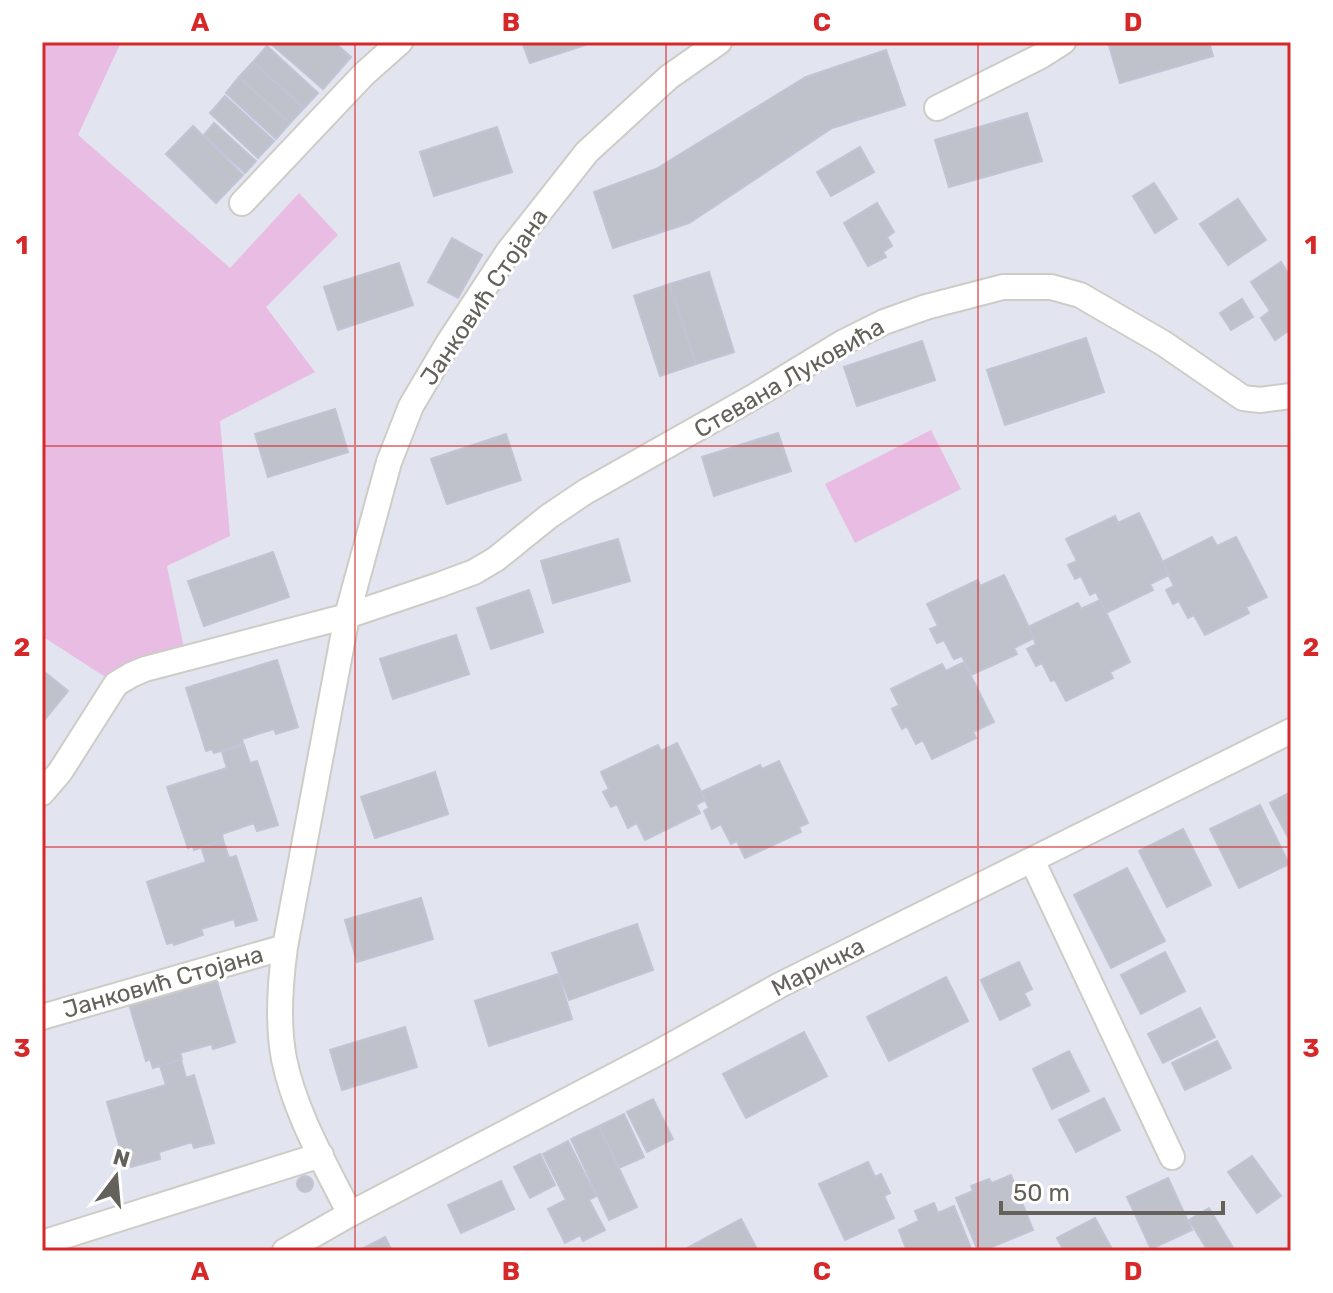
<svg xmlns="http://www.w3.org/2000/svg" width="1333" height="1293" viewBox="0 0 1333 1293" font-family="Rubik,sans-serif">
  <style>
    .green { fill: #e9bce4 }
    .building { fill: #bfc2ca; stroke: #c0c4d4; stroke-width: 2 }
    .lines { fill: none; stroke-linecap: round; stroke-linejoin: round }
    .minor-casing { stroke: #ceccc6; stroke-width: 28 }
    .minor { stroke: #fff; stroke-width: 24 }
    .grid { fill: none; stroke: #d62828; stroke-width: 2; stroke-opacity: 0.55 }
    .labels { text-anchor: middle; stroke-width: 6; stroke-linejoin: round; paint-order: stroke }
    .street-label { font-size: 24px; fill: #64615b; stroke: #fff }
    .neatline { fill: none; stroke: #d62828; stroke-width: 3 }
    .grid-label { font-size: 26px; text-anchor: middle; font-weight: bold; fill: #d62828 }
  </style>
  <rect width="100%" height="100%" fill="#e2e4ef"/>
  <path class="green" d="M42 42H121L78 135 230 268 299 193 338 235 266 307 315 372 220 421 230 536 167 566 186 658 116 684 42 636Z
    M931 430 961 489 855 543 825 484Z"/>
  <path class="building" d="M269 42H334L351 57 323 89Z
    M522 42H594L530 63Z
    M1108 42H1209L1213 56 1120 83Z
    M267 46 318 93 304 108 253 62Z
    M886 50 905 105 832 128 689 223 613 248 594 192 656 169 806 77Z
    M253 62 304 108 290 123 239 77Z
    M239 77 290 123 276 139 226 93Z
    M225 96 274 141 258 158 210 113Z
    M1027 113 1042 161 949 187 935 140Z
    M214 123 256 161 245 173 204 135Z
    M193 126 243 175 216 203 166 154Z
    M497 127 512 172 434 196 420 152Z
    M860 147 874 172 831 196 817 172Z
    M1154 183 1177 219 1155 233 1133 196Z
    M1238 199 1266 240 1228 265 1200 224Z
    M877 203 894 232 887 237 892 246 883 252 886 257 868 266 844 223Z
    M452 238 482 255 458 298 428 282Z
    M1281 262 1291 278V329L1275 340 1261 318 1270 311 1251 282Z
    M399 263 413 305 338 330 324 287Z
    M709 272 734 352 696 364 670 284Z
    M670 284 696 364 660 376 634 296Z
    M1242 299 1253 317 1231 330 1220 313Z
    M1086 338 1104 392 1005 425 987 370Z
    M922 341 935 380 857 406 844 367Z
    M335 409 348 452 268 477 255 434Z
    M778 433 791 471 714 496 702 457Z
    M506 434 521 480 447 504 431 459Z
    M1139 513 1169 575 1150 584 1153 590 1106 613 1096 592 1090 595 1081 576 1075 579 1068 565 1077 561 1066 539 1115 516 1118 523Z
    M1212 537 1217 546 1236 537 1267 597 1246 607 1249 613 1205 635 1194 615 1188 618 1179 601 1173 604 1166 590 1174 586 1162 562Z
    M618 539 630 581 553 603 541 561Z
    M273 552 289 597 204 626 188 581Z
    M1004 575 1034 638 1014 648 1017 654 971 675 962 656 954 659 944 640 937 643 930 629 938 626 927 604 978 580 980 586Z
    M529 590 543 632 491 649 477 608Z
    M1100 600 1130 662 1110 672 1113 678 1066 701 1055 680 1051 681 1042 663 1036 666 1027 649 1036 644 1028 627 1078 603 1081 609Z
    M456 635 469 674 393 699 380 659Z
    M277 660 298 727 276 734 274 729 242 739 243 744 214 753 212 749 206 751 186 688Z
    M964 662 994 722 973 732 976 738 932 759 923 740 916 744 907 726 902 729 892 709 899 705 891 689 942 664 946 671Z
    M42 670 68 691 42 723Z
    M677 743 705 800 696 805 700 813 645 840 637 823 628 828 617 804 611 807 603 792 609 789 601 772 658 745 661 751Z
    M244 745 250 763 257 761 278 825 257 831 254 823 222 834 223 840 194 850 193 846 188 848 167 787 227 768 222 752Z
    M779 761 808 823 799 827 801 832 745 858 737 841 731 844 721 824 712 829 704 811 709 808 701 792 760 765 762 769Z
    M435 772 448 814 375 838 361 797Z
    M1291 792V843L1270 803Z
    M1260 805 1289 864 1239 888 1210 829Z
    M1183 829 1211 885 1167 907 1139 851Z
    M223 840 229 858 236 856 257 920 236 926 234 919 201 929 203 935 174 945 173 942 167 944 147 882 206 862 201 847Z
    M1127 868 1165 941 1111 968 1074 895Z
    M421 898 433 939 357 962 345 920Z
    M637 924 653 970 569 1000 552 953Z
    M1165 952 1185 991 1141 1014 1121 975Z
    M1019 962 1032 989 1024 993 1030 1005 1000 1020 981 980Z
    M558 974 572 1019 489 1046 475 1001Z
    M946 977 968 1021 889 1061 867 1017Z
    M216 978 235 1042 213 1049 212 1044 180 1053 182 1059 153 1068 150 1059 146 1061 129 1004Z
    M1200 1008 1215 1037 1163 1063 1148 1034Z
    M405 1027 417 1067 342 1090 330 1050Z
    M804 1032 827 1076 746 1118 723 1074Z
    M1217 1041 1231 1068 1185 1090 1172 1063Z
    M1069 1051 1089 1091 1052 1109 1033 1069Z
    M181 1060 186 1078 194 1075 214 1143 194 1148 192 1142 159 1152 160 1159 131 1167 129 1161 124 1162 107 1102 166 1085 160 1066Z
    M1104 1098 1120 1130 1076 1152 1059 1120Z
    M653 1099 673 1139 647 1152 627 1112Z
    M624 1114 644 1157 619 1168 599 1126Z
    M599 1126 637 1207 609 1220 571 1139Z
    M568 1141 596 1196 589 1200 605 1230 583 1241 580 1235 565 1243 548 1209 566 1200 543 1154Z
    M540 1154 555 1185 530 1198 514 1167Z
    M1252 1156 1281 1196 1257 1213 1228 1172Z
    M868 1162 875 1177 881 1174 890 1193 884 1196 894 1218 845 1240 819 1184Z
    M1011 1175 1033 1230 982 1251H978L956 1198 973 1191 971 1186 989 1179 992 1183Z
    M297 1184a8 8 0 1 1 16 0a8 8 0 1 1-16 0Z
    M1168 1178 1192 1230 1151 1249 1127 1197Z
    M501 1181 514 1209 461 1233 448 1205Z
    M934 1203 938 1213 954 1206 972 1251H907L899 1230 919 1221 915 1211Z
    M1209 1208 1235 1251H1208L1189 1220Z
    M1095 1218 1113 1251H1064L1057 1238Z
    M741 1219 758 1251H689L687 1248Z
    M385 1237 392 1251H358Z"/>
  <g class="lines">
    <g class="minor-casing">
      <path id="minor" d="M937 108 1041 56 1063 42
        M242 203 364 74 400 42
        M42 793 60 772 116 684 131 675 145 669 347 616 439 585 474 572 496 559 548 517 585 492 755 396 842 343 884 322 926 307 1003 287H1051L1080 295 1163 343 1243 398 1260 400 1291 396
        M1032 860 1172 1157
        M42 1017 285 947
        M350 1214C325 1164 295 1113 284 1059 277 1022 280 983 285 947L347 616 389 462 411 406 447 345 508 252 587 152 669 77 719 42
        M42 1243 321 1155
        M285 1251 350 1214 652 1056 780 985 1291 731"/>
    </g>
    <use href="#minor" class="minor"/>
  </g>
  <path class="grid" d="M355 42V1251M666 42V1251M978 42V1251M42 446H1291M42 847H1291"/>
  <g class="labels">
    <g class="street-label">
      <text transform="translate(484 297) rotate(-56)" y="8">Јанковић Стојана</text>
      <text transform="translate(789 378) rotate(-30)" y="8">Стевана Луковића</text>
      <text transform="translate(818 967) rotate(-27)" y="8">Маричка</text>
      <text transform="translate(163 982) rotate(-16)" y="8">Јанковић Стојана</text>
    </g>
  </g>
  <rect width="1333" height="1293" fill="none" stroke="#ffffff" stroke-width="88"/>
  <g transform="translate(116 1177) rotate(16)" stroke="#ffffff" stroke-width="6" paint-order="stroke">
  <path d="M0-6L14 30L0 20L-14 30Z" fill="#64615b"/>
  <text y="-12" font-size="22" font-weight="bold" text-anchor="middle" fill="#64615b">N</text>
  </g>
  <path d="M1001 1201v12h222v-12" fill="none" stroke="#64615b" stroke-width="4"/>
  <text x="1013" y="1201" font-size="24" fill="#64615b" stroke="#ffffff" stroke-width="6" paint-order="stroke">50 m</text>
  <rect x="44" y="44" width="1245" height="1205" class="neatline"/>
  <g class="grid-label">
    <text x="200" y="31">A</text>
    <text x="511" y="31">B</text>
    <text x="822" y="31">C</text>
    <text x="1133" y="31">D</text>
    <text x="22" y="254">1</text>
    <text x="1311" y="254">1</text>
    <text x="22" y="656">2</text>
    <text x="1311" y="656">2</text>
    <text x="22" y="1057">3</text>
    <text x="1311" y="1057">3</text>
    <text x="200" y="1280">A</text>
    <text x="511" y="1280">B</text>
    <text x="822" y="1280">C</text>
    <text x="1133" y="1280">D</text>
  </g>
</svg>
